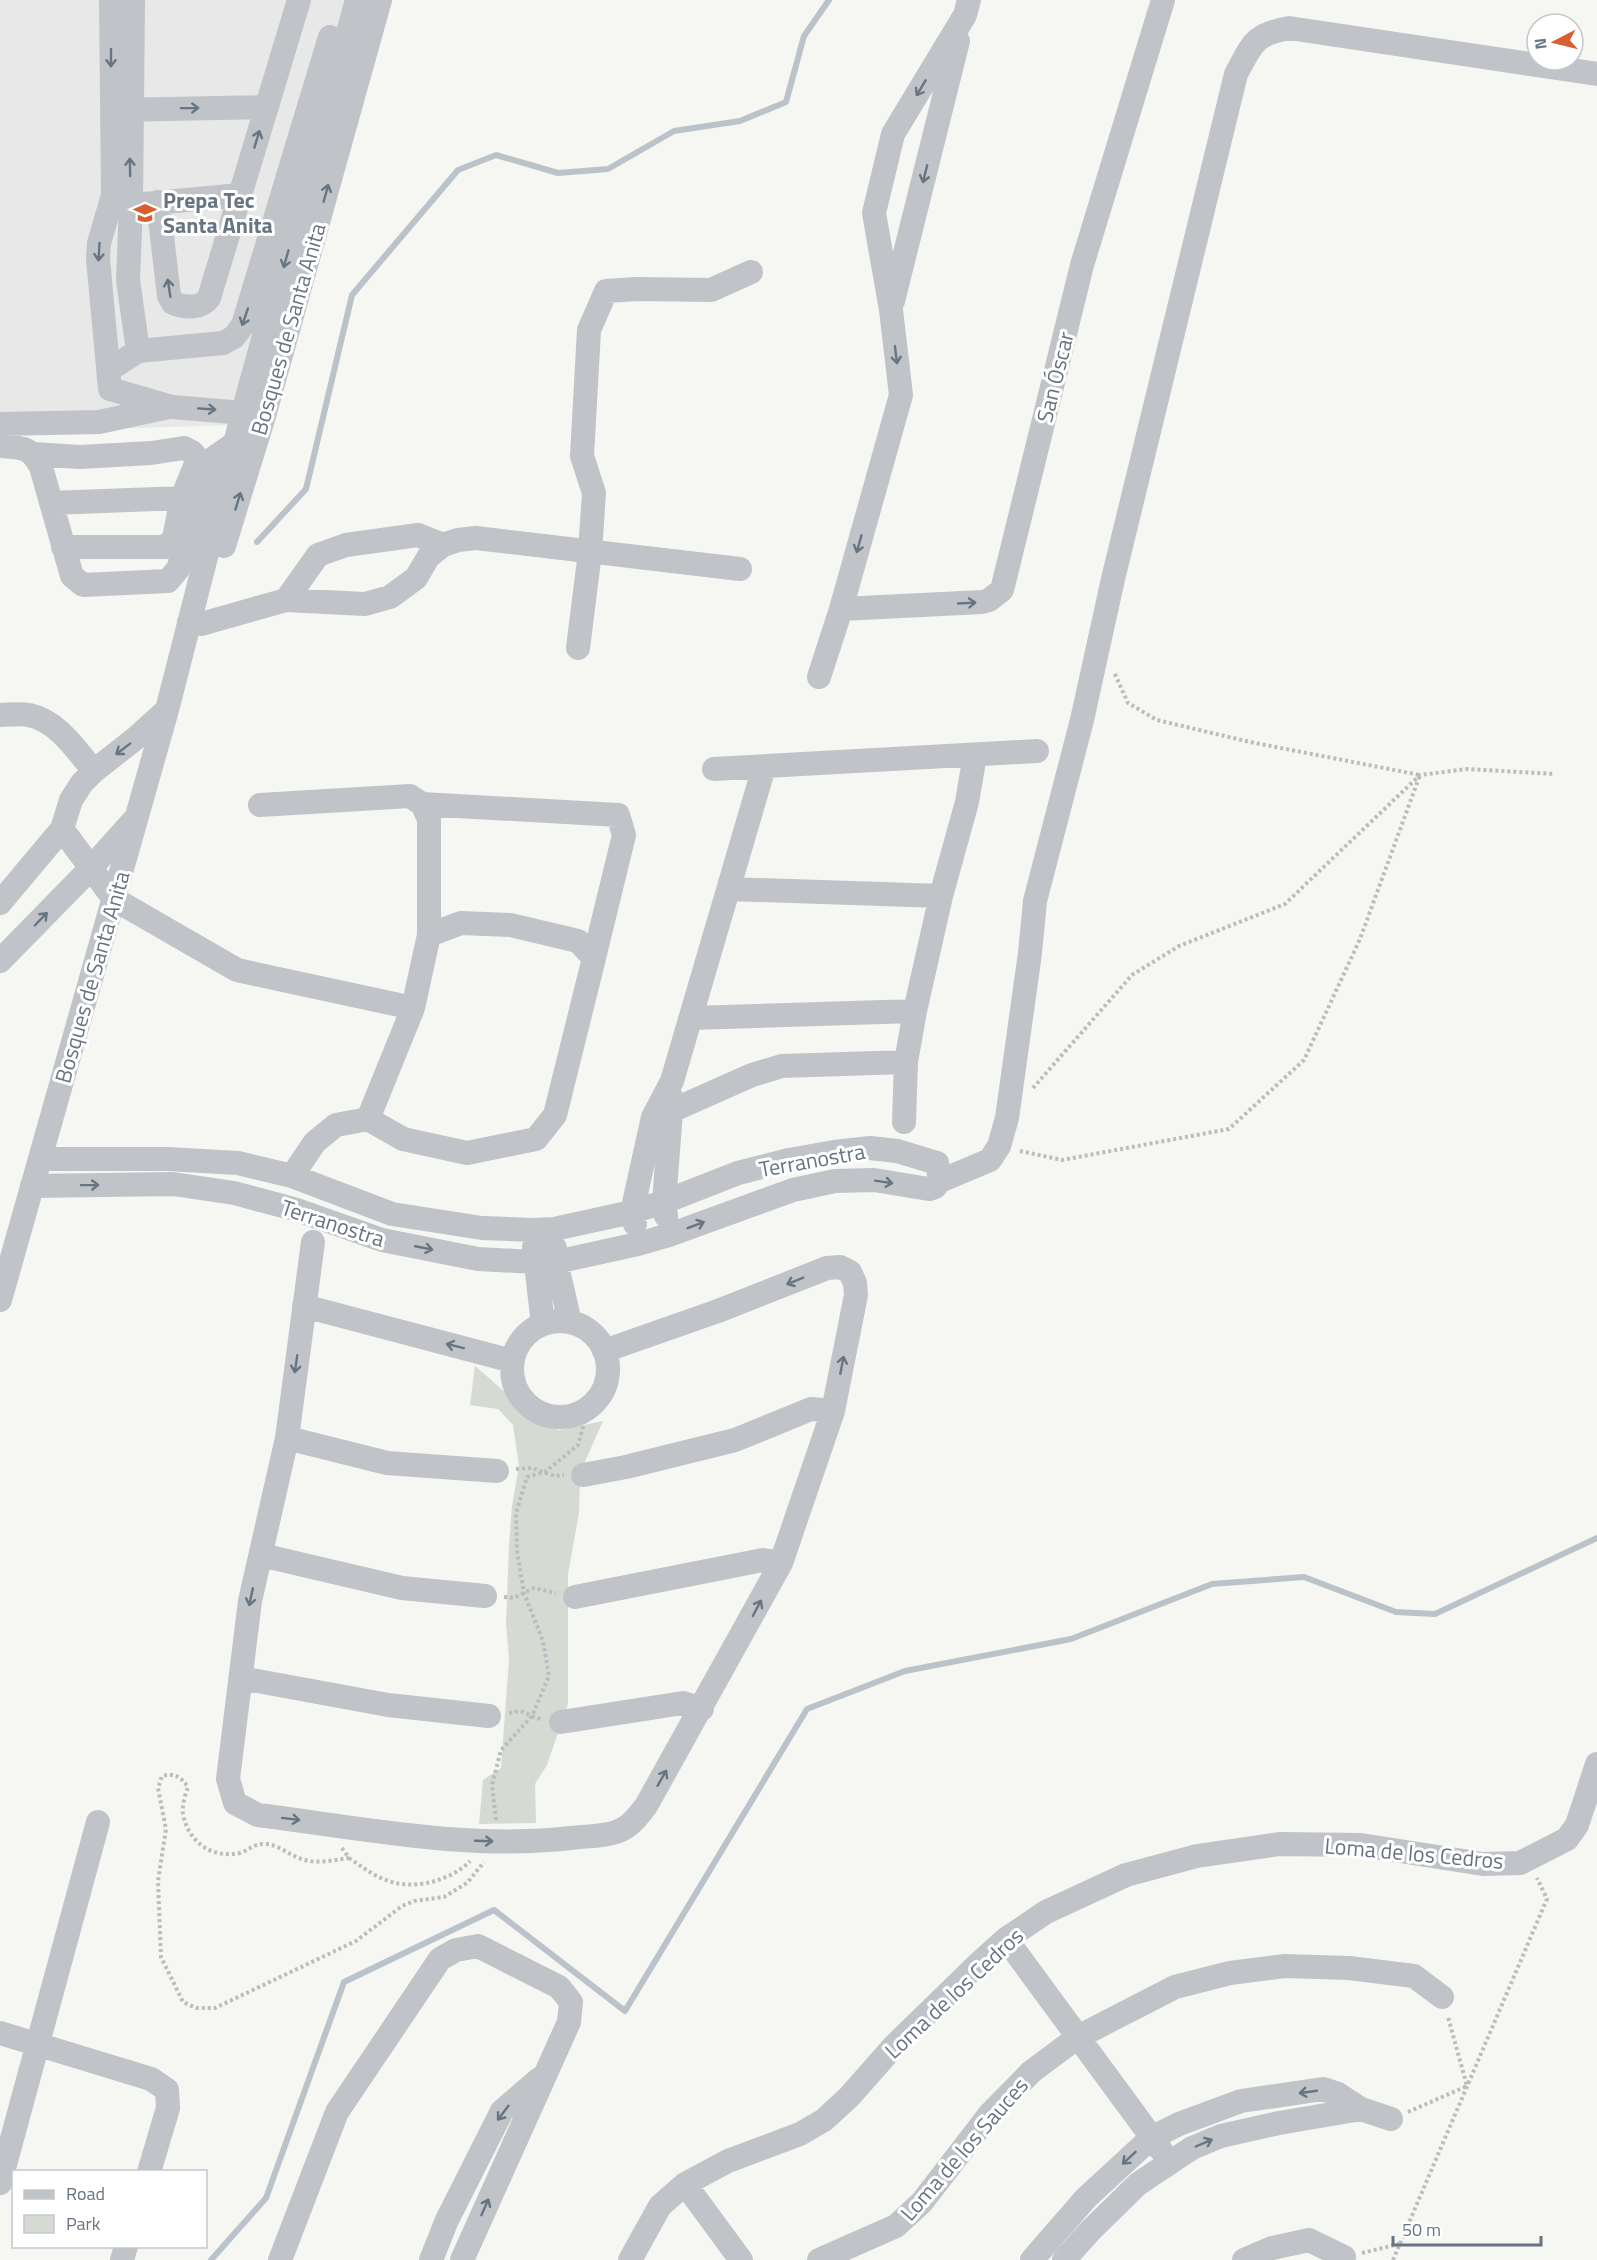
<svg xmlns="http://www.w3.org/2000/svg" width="1597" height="2260" viewBox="0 0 1597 2260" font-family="'Titillium Web',sans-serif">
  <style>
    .built { fill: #e7e8e7 }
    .green { fill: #d5dbd3 }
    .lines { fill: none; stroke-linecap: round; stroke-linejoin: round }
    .stream { stroke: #bac3c9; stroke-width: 6 }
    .path { stroke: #babcbf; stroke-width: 4; stroke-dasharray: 3 3; stroke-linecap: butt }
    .minor { stroke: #c0c3c7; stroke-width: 24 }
    .oneway { stroke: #677582 }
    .labels { text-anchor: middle; stroke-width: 6; stroke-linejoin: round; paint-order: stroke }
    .poi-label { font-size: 22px; font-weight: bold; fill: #677582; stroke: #fff; text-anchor: start }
    .street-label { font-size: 22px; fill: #677582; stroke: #fff }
  </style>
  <rect width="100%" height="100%" fill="#f6f6f3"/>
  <path class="built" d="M0 0H349L233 425 0 432Z"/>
  <path class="green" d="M475 1366 505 1392 524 1417 559 1430 603 1421 580 1473 579 1513 568 1574V1704L547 1765 535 1784 536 1823 479 1824 483 1780 501 1768 509 1659 506 1624 509 1545 512 1506 519 1466 513 1425 498 1409 470 1405Z"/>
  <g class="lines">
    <path class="stream" d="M257 542 306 489 352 295 458 170 496 155 558 173 608 169 674 131 740 121 786 102 804 36 829 0
      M211 2260 266 2198 344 1982 494 1910 625 2011 807 1709 905 1671 1071 1639 1212 1584 1304 1577 1396 1612 1435 1614 1597 1538"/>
    <path class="path" d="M1033 1088 1132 975 1179 946 1285 904 1420 775 1467 769 1555 774
      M1020 1151 1062 1160 1229 1129 1304 1060 1360 939 1420 775 1250 742 1157 720 1128 703 1114 672
      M516 1469 532 1468 555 1476 564 1475
      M504 1597 514 1598 534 1588 556 1593
      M509 1713 520 1711 542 1720
      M496 1820 492 1785 501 1750 532 1716 549 1676 543 1641 524 1593 517 1551 516 1513 527 1477 545 1472 578 1445 588 1409
      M342 1848 349 1858C333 1860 315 1865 299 1858 288 1854 277 1844 265 1844 255 1843 249 1850 240 1853 212 1859 188 1842 183 1814 182 1805 185 1795 188 1787 180 1776 175 1773 162 1776L158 1788 166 1829 158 1881 161 1957 183 2002 196 2008H215L356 1941 402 1906 414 1901 444 1897 467 1883 484 1862
      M349 1858C361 1866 372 1875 386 1880 412 1891 451 1881 470 1861
      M1408 2112 1467 2086 1448 2017
      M1362 2253 1399 2244
      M1393 2260 1547 1899 1537 1878"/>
    <path class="minor" d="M111 0 113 195 99 243 98 259 110 389 172 407 257 414
      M133 0 131 205 128 280 138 351
      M969 0 965 15 893 134 874 213 891 310 901 395 841 609 982 602 989 600 1002 590 1082 265 1163 0
      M116 110 267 107
      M158 202 169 296 173 303C185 308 201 309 209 298L299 0
      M144 204 240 195
      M893 301 958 41
      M109 370 138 351 223 343 234 337 243 325 330 37
      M0 424 99 422 169 407
      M0 446C22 448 30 446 41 467L72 576 83 585 168 581 178 569 212 459 235 443
      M34 454 80 457 151 453 184 448 192 452 198 459 182 498 174 538 166 547H63
      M51 503 182 498
      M224 546 264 416 380 0
      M286 600 318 555 346 545 418 535 443 545
      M189 622 201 624 286 600 365 604 390 597 416 578 429 556 443 545 458 540 476 538 740 569
      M578 648 590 552 594 493 582 456 589 330 606 291 637 289 711 290 751 272
      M819 677 841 609
      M0 715C9 715 20 713 29 715 58 721 76 750 94 771
      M714 769 1037 751
      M422 804 618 815 624 835 594 958
      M260 805 410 796 422 804 429 819V935
      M62 829 114 899 237 970 413 1008
      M729 889 941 896
      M0 903 62 829 71 800 82 783 94 771 136 738 167 710
      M0 961 91 868 133 821
      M691 1018 915 1011
      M653 1117 671 1111 752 1075 782 1066 906 1062
      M904 1122 906 1062 915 1011 941 896 967 802 975 755
      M292 1176 315 1142 336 1125 368 1119 403 1139 467 1153 536 1139 555 1115 594 958 578 941 510 925 461 923 429 935 413 1008 368 1119
      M940 1181 990 1160 999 1146 1007 1118 1030 953 1035 901 1082 720 1113 579 1236 74C1253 43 1253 35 1289 28L1597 74
      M32 1186 173 1184 234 1193 294 1209 382 1240 478 1259 535 1262H556L638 1244 669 1235 793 1190 835 1181 874 1180 929 1189 935 1187 940 1181 937 1163 897 1151 870 1148 834 1152 789 1160 738 1173 664 1202 632 1212 554 1229 533 1230 482 1228 392 1214 292 1176 238 1163 167 1159H40
      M666 1216 664 1202 672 1098
      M635 1224 632 1212 653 1117 672 1081 764 767
      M313 1242 287 1438 250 1601 228 1779 235 1803 258 1815C362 1828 467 1850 571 1838 585 1836 602 1837 616 1832 630 1828 637 1817 646 1806L781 1563 833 1411 856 1295 855 1283 850 1272 840 1267 827 1268 718 1311 604 1351
      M534 1247 543 1324
      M555 1248 556 1262 570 1322
      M0 1300 167 710 243 412 357 0
      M304 1306 512 1361
      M512 1369a48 48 0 1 1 96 0a48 48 0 1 1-96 0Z
      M287 1438 387 1463 497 1471
      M583 1475 626 1467 735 1440 811 1409 833 1411
      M261 1555 402 1588 485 1596
      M575 1597 763 1560 781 1563
      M241 1678 388 1705 489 1716
      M561 1722 683 1703 702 1709
      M1006 1939 1161 2150
      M0 2033 151 2079 167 2090 168 2108 149 2172
      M0 2183 98 1822
      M685 2184 741 2260
      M122 2260 126 2246
      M280 2260 337 2112 440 1959 456 1950 478 1946 559 1987 571 2002 569 2022 462 2260
      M431 2260 447 2220 502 2111 539 2079
      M630 2260 660 2206 685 2184 728 2161 800 2134 824 2120 849 2097 894 2046 976 1966 1006 1939 1046 1912 1126 1875 1197 1856 1279 1844 1361 1845 1483 1864 1520 1863 1567 1839 1577 1825 1597 1764
      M819 2260 896 2226 922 2202 989 2115 1031 2072 1078 2037 1175 1987 1230 1973 1285 1966 1349 1968 1414 1976 1442 1997
      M1032 2260 1086 2198 1151 2138 1179 2124 1241 2101 1323 2089 1338 2094 1361 2109 1391 2119
      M1064 2260 1090 2231 1138 2184 1192 2148 1221 2136 1279 2123 1361 2109
      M1244 2260 1272 2248 1309 2240 1344 2257"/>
  </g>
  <defs><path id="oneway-shaft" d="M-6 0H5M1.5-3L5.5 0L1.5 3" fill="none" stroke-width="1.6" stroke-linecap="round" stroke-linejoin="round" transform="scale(1.5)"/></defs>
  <g class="oneway">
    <use href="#oneway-shaft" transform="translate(111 58) rotate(90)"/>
    <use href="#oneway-shaft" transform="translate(921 88) rotate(121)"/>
    <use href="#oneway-shaft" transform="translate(190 108) rotate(-1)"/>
    <use href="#oneway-shaft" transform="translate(257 139) rotate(-73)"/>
    <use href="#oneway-shaft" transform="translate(130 167) rotate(-91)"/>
    <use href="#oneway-shaft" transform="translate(925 174) rotate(104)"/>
    <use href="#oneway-shaft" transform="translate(326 193) rotate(-75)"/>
    <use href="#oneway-shaft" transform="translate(99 252) rotate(93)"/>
    <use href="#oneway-shaft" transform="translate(286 259) rotate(106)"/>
    <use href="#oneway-shaft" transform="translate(169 288) rotate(-99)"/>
    <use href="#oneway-shaft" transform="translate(245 317) rotate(109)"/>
    <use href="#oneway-shaft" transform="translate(896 355) rotate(83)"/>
    <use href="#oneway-shaft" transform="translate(207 409) rotate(4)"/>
    <use href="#oneway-shaft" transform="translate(238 501) rotate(-73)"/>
    <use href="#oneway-shaft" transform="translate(859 544) rotate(106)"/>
    <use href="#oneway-shaft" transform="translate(967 603) rotate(-3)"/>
    <use href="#oneway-shaft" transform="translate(123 749) rotate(143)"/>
    <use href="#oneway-shaft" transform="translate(41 919) rotate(-46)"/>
    <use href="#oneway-shaft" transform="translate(884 1182) rotate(9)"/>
    <use href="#oneway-shaft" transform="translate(90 1185) rotate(-1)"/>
    <use href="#oneway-shaft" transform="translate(696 1225) rotate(-21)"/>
    <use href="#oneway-shaft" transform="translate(424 1248) rotate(11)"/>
    <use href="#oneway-shaft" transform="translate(795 1281) rotate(158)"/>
    <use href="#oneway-shaft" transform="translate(455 1346) rotate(-166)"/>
    <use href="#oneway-shaft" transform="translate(296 1364) rotate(98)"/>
    <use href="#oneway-shaft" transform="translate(842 1365) rotate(-79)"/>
    <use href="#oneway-shaft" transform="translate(251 1597) rotate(102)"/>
    <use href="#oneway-shaft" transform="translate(757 1608) rotate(-62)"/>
    <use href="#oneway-shaft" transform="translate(662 1778) rotate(-60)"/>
    <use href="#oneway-shaft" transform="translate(291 1819) rotate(7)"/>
    <use href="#oneway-shaft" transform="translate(484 1841) rotate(2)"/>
    <use href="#oneway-shaft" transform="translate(1308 2092) rotate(172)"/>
    <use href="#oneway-shaft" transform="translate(503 2113) rotate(127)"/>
    <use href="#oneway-shaft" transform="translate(1204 2143) rotate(-23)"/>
    <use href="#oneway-shaft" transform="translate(1129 2158) rotate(137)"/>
    <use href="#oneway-shaft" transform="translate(485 2207) rotate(-66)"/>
  </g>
  <defs>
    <g id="university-bare" transform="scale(1.8)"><path d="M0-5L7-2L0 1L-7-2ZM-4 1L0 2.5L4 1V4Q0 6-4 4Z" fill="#d95f30" stroke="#fff" stroke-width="2.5" paint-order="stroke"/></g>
  </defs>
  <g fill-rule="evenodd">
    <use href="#university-bare" x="145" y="213"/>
  </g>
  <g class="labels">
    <g class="poi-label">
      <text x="163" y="208">Prepa Tec<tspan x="163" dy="25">Santa Anita</tspan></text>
    </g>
    <g class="street-label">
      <text transform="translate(288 329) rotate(-74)" y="8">Bosques de Santa Anita</text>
      <text transform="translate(1055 377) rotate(-76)" y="8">San Óscar</text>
      <text transform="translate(92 977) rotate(-74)" y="8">Bosques de Santa Anita</text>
      <text transform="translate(812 1160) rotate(-10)" y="8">Terranostra</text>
      <text transform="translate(333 1223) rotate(18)" y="8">Terranostra</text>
      <text transform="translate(1414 1853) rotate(5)" y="8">Loma de los Cedros</text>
      <text transform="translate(954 1993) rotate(-43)" y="8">Loma de los Cedros</text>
      <text transform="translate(964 2149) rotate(-49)" y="8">Loma de los Sauces</text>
    </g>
  </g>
  <rect x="12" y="2170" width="195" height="78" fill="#ffffff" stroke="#c2c8cd" stroke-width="1.5"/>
  <rect x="24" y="2190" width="30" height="9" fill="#c0c3c7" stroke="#c2c8cd" stroke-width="1.5"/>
  <text x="66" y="2200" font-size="18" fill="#677582">Road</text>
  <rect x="24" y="2215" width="30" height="18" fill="#d5dbd3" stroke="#c2c8cd" stroke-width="1.5"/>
  <text x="66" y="2230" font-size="18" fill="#677582">Park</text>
  <g transform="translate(1555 42) rotate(263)"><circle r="28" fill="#ffffff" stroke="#c2c8cd" stroke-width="1.5"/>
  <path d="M0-4.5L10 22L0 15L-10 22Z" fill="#d95f30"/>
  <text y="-9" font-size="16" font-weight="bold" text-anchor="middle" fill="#677582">N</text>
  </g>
  <path d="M1393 2236v9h148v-9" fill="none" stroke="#677582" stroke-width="3"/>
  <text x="1402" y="2236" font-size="18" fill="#677582" stroke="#ffffff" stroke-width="4.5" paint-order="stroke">50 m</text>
</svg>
